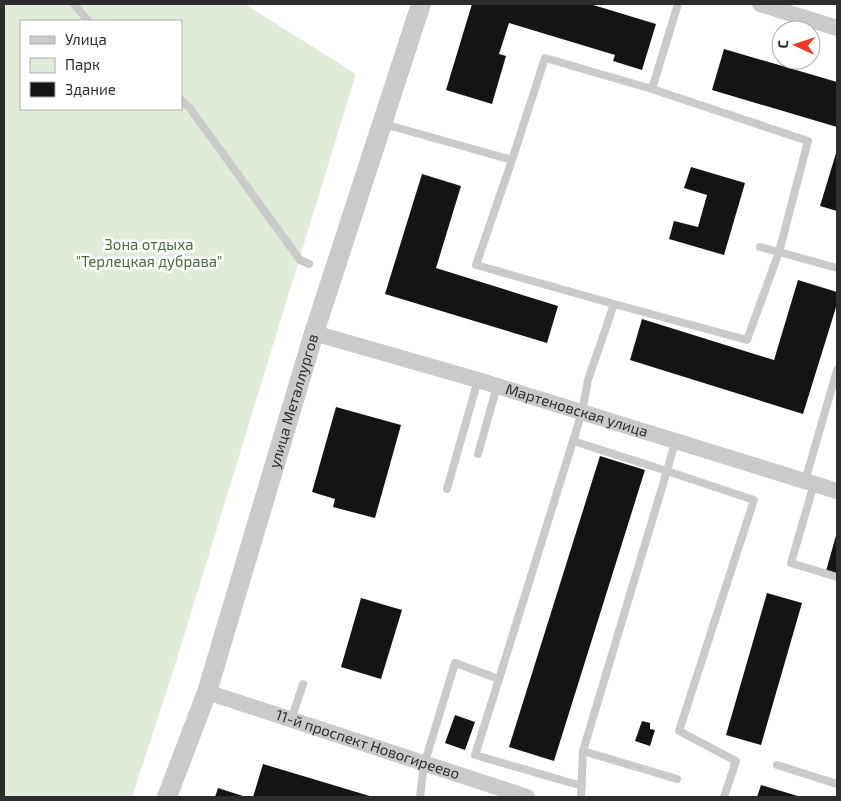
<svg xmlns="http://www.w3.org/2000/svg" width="841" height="801" viewBox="0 0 841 801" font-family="'Exo 2',sans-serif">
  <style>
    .green { fill: #e0ecd9; fill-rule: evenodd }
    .building { fill: #141414 }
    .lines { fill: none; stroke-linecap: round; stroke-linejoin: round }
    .service { stroke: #cacaca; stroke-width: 8 }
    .minor { stroke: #cacaca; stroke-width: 16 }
    .tertiary { stroke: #cacaca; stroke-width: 20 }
    .labels { text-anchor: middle; stroke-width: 5; stroke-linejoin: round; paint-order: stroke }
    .park-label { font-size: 15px; fill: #486b38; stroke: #fff }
    .street-label { font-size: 15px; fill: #2d2d2d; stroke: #fff }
  </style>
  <rect width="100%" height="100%" fill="#fff"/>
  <path class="green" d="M4 4H249L248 6 356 74 177 659 132 797H4ZM21 21H181V109H21Z"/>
  <path class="building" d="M472 4H590L656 24 642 70 613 61 615 55 509 23 499 54 506 56 492 104 446 90Z
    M724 49 837 82V127L712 90Z
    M837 150V211L820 206Z
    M691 167 745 183 724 255 669 239 674 221 698 227 707 195 684 188Z
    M422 174 461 186 436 268 558 306 547 343 385 294Z
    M798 280 837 292V304L803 414 630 360 642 319 774 360Z
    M336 407 401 425 375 518 333 507 335 499 312 492Z
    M600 456 645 470 554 761 509 747Z
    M837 532V574L826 571Z
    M767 593 802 603 761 745 726 735Z
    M361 598 402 610 381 679 341 667Z
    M455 715 475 722 465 750 445 743Z
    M642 721 650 723V729L655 730 650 746 635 741Z
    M263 764 373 797H253Z
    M761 785 801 797H757Z
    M218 788 246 797H215Z"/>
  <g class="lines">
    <path class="service" d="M74 4 88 21
      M652 89 808 141 779 252 837 268
      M181 100 189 107 300 260 309 264
      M384 124 512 160 476 265 614 304
      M512 160 545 58 652 89 678 4
      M573 441 667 471 583 751 677 779
      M675 442 667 471 754 500 679 731 736 761 724 797
      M478 454 497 386
      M805 481 837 370
      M814 484 791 563 837 577
      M447 489 478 380
      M499 679 475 755 582 786
      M291 720 303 684
      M777 765 837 784
      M420 797 424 765 455 663 499 679 582 412 588 380 614 304 747 340 779 252 760 247
      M581 797 583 751"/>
    <g class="minor">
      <path d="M760 4 837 28"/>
      <path id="s1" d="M314 333 478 380 837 491"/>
      <path id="s2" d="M207 692 527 797"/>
    </g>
    <path class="tertiary" id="s3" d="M167 797 207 692 314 333 421 4"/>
  </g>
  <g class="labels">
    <g class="park-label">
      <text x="149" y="250">Зона отдыха<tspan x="149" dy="17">"Терлецкая дубрава"</tspan></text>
    </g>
    <g class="street-label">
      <text dy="5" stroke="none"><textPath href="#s3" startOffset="416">улица Металлургов</textPath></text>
      <text dy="5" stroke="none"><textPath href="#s1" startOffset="274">Мартеновская улица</textPath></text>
      <text dy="5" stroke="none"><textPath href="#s2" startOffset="169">11-й проспект Новогиреево</textPath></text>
    </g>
  </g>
  <rect width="841" height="801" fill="none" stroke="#2d2d2d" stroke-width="10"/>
  <rect x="20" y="20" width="162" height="90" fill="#ffffff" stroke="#ababab"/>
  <rect x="30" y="36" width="25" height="8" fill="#cacaca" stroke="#ababab"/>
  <text x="65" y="45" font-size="15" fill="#2d2d2d">Улица</text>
  <rect x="30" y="58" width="25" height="15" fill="#e0ecd9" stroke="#ababab"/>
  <text x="65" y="70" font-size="15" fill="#2d2d2d">Парк</text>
  <rect x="30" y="82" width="25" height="15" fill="#141414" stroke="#ababab"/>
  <text x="65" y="95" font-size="15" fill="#2d2d2d">Здание</text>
  <g transform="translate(796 45) rotate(273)"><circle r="24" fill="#ffffff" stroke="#ababab"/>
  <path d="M0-4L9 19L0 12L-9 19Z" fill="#ee3725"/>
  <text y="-8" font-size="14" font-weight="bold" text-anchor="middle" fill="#2d2d2d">С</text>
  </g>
</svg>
